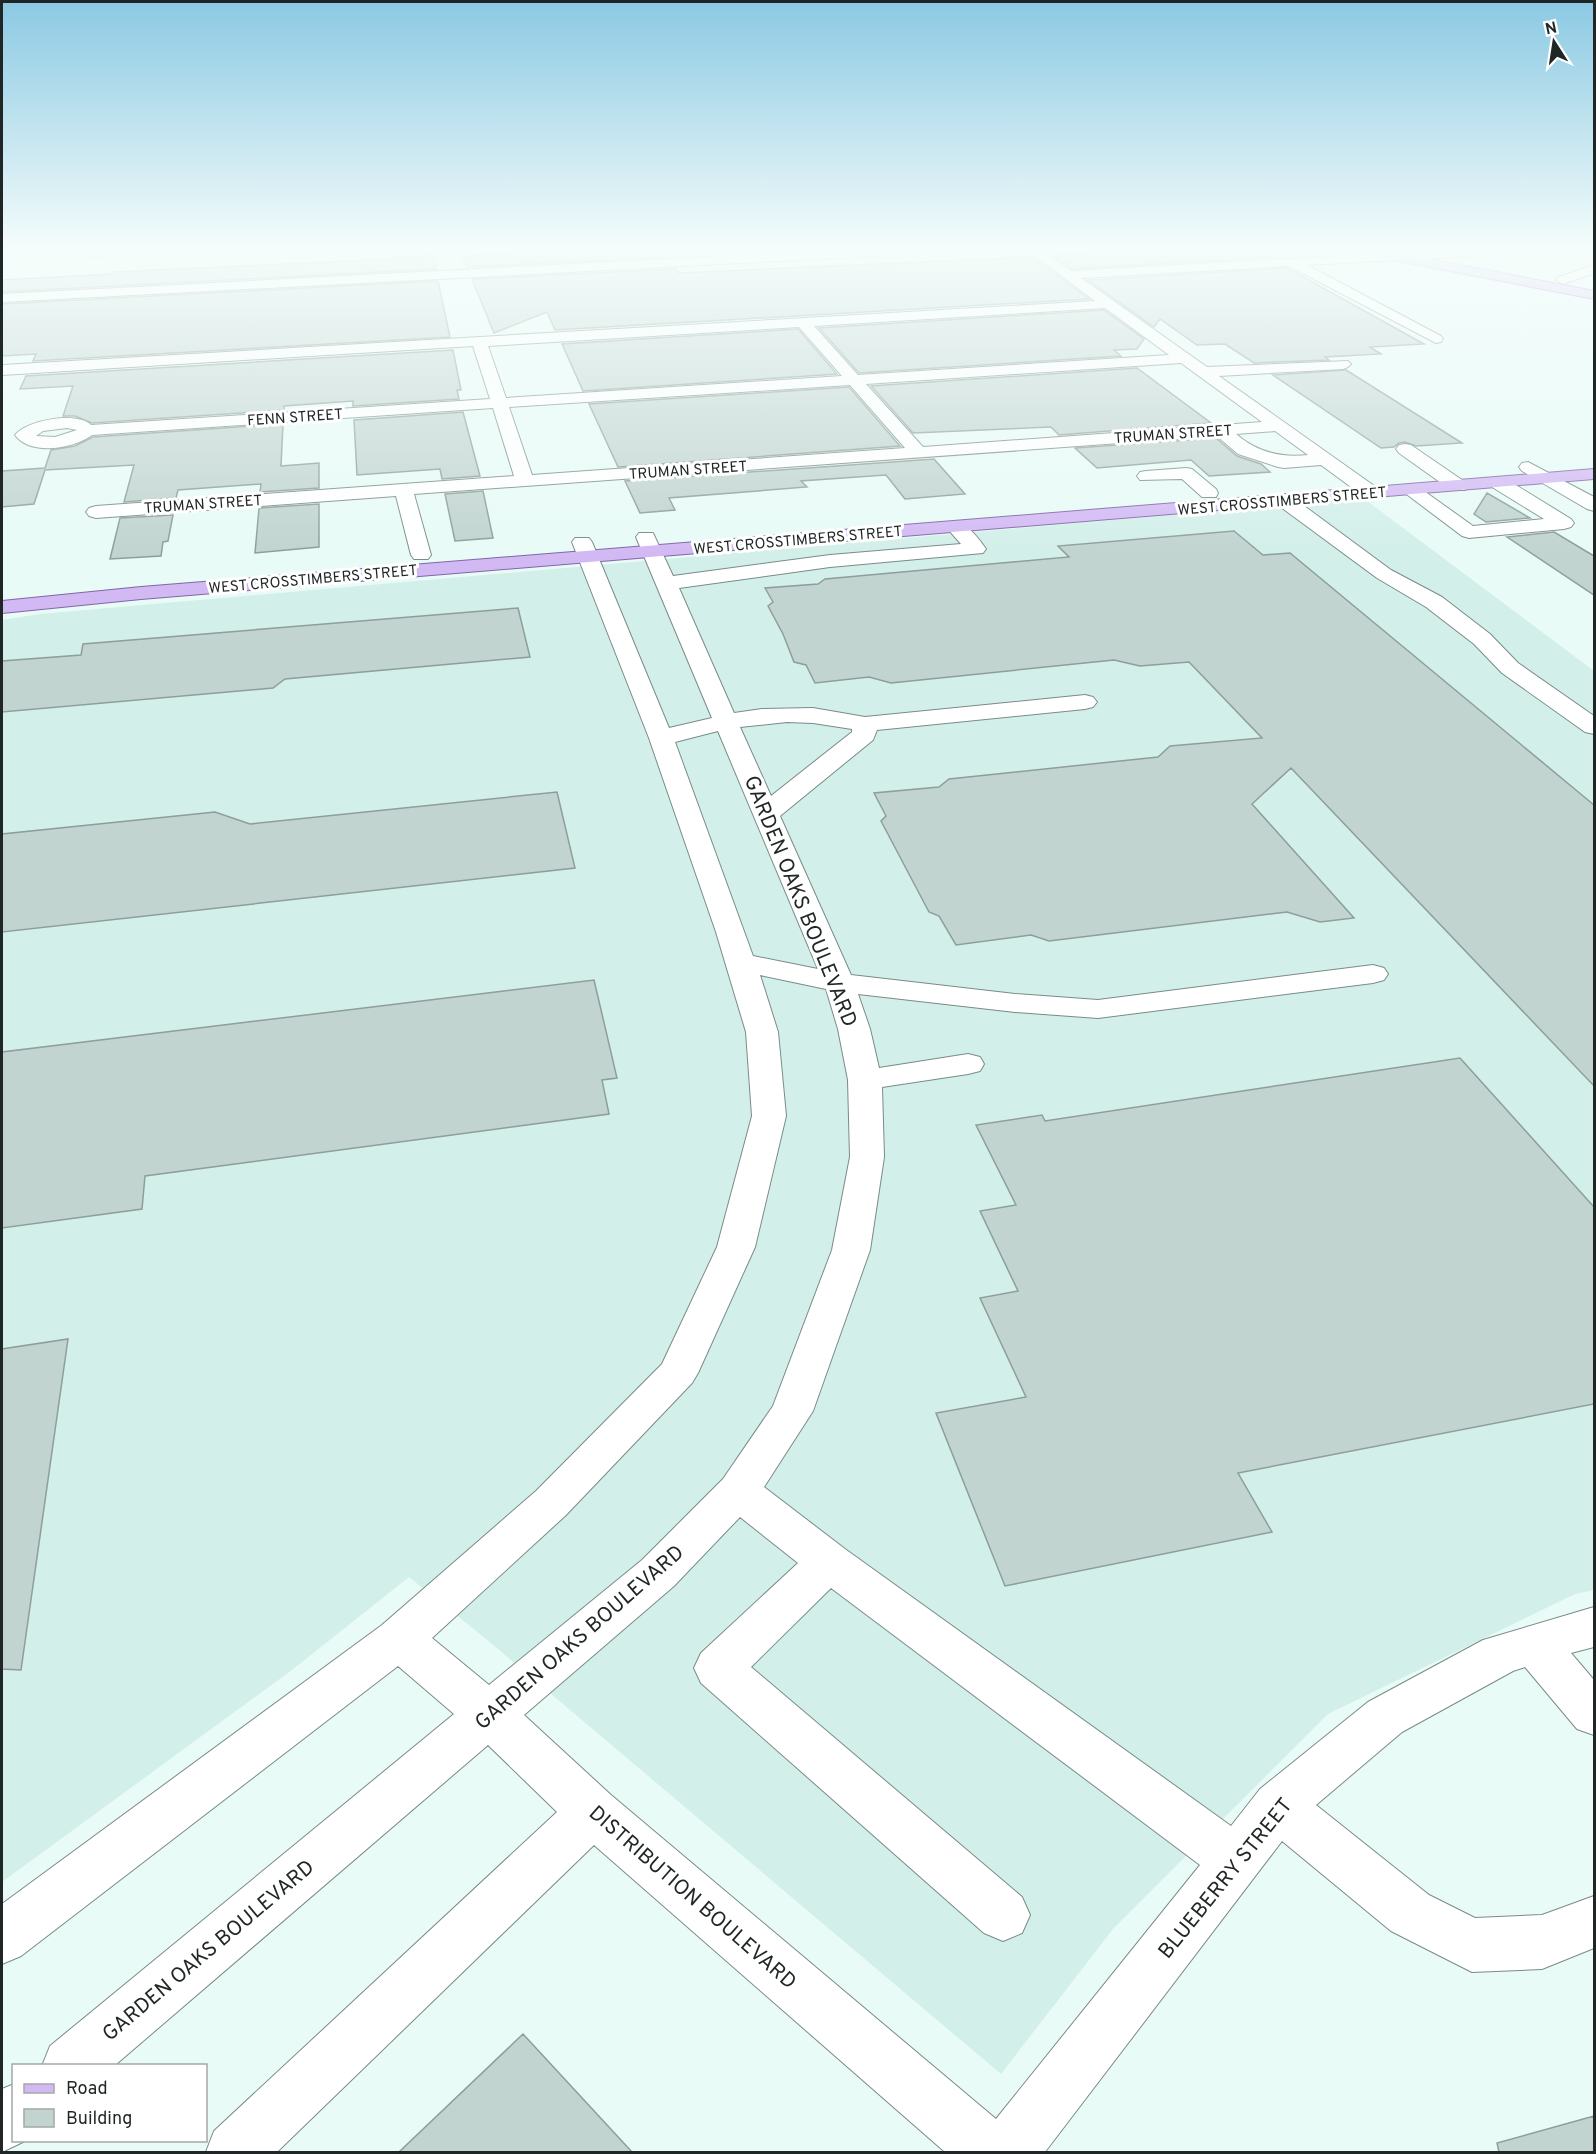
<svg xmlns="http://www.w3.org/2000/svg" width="1596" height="2154" viewBox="0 0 1596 2154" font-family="Overpass,sans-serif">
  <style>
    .built { fill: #d3efea }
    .building { fill: #c1d4d0; stroke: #8d9e9b; stroke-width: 1.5 }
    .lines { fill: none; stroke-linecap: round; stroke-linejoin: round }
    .minor-casing { stroke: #7a8b88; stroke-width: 2 }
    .major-casing { stroke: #8067a6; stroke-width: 2 }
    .minor { fill: #fff; fill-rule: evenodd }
    .major { fill: #d3b9f4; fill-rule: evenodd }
    .labels { text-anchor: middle; stroke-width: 6; stroke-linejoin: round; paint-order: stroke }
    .far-street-label { font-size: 15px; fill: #1f2625; stroke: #fff }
    .near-street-label { font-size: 21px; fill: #1f2625; stroke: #fff }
  </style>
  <rect width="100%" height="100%" fill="#e8fbf7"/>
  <path class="built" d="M1363 498 1594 671V1590L1575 1594 1328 1714 1113 1929 1001 2074 486 1639 409 1577 292 1670 2 1882V620L40 614Z"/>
  <path class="building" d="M534 252H665L668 257 467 267 462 256Z
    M1118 252H1260L1270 257 1072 269 1053 255Z
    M433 255 436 269 2 292V280L113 274 114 272 396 259 395 257Z
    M1032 257 1089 299 555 330 547 312 494 333 472 279 676 269 679 273Z
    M1287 268 1424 344 1370 347 1381 354 1325 357 1329 360 1254 363 1225 344 1197 345 1160 319 1154 327 1088 280Z
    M438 281 450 337 33 361 36 354 2 356V304Z
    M1104 310 1144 339 1137 349 1114 350 1121 356 859 373 819 328Z
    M798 329 837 374 583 391 562 344Z
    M453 350 461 390H457L459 399 353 406V401L284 406V410L92 423 75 416H63L73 386 20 389 26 376Z
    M1137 368 1211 423 1059 435 1051 427 913 433 871 386Z
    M1346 370 1462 443 1416 446 1405 442 1399 443 1394 447 1381 448 1273 375Z
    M849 387 900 446 618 467 589 404Z
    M463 412 480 476 442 479 440 469 357 475 354 420Z
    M283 424 281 466 319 463V488L260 492 261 484 178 490 176 498 124 502 134 465 45 470 34 504 2 507V471L45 468 51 450 75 446 93 437Z
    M1216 438 1237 456 1261 464 1270 472 1209 476 1191 460 1097 468 1075 448Z
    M934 459 965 494 905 499 886 475 801 481 807 487 669 498 675 510 640 513 625 481Z
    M483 491 493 538 455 541 445 494Z
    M1487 493 1530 518 1486 522 1474 514Z
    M319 504V547L255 553 259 508Z
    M173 515 168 541 163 542 161 556 110 559 120 518Z
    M1234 531 1263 555 1290 553 1594 805V1086L1291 768 1252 804 1354 918 1320 922 1287 912 1049 941 1031 935 956 945 939 916 929 912 881 821 886 816 874 793 939 787 949 779 1158 757 1170 746 1262 738 1189 662 1140 666 1114 660 891 683 869 677 815 683 806 665 794 662 783 634 768 606 773 602 765 588 818 584 825 579 1069 557 1058 546Z
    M1554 532 1594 556V595L1507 537Z
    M518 608 530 657 285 679 273 688 2 712V661L81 655 83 644Z
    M557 792 575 868 2 932V834L215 812 250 824Z
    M594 980 617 1078 602 1080 609 1114 145 1176 142 1209 2 1228V1052Z
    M1460 1058 1594 1207V1404L1238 1473 1272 1532 1005 1586 936 1413 1026 1397 980 1298 1018 1291 980 1211 1016 1205 976 1125 1042 1115 1045 1121Z
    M68 1339 21 1670 2 1669V1349Z
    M523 2034 632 2152H399Z
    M1594 2116V2152H1499L1497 2143Z"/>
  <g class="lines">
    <g class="minor-casing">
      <path id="minor" d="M83 252H116C109 258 90 258 83 252Z
        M800 252H880L874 256 2 302V294Z
        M1030 252H1044L1071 271 1406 252H1480L1474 256 1307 265 1441 336 1443 339 1441 342 1436 343 1289 266 1081 278 1207 367 1348 361 1351 364 1348 367 1343 369 1219 376 1380 490 1382 494 1380 498H1366L1321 465 1284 468 1278 467 1238 454 1217 436 414 494 431 555 428 559H414L411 555 396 496 96 518 89 516 86 512 89 508 96 506 514 476 493 408 92 435C74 449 30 456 15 435 27 420 77 411 91 425L490 399 473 346 2 375V365L1095 301ZM1105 308 1169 355 858 375 814 326ZM799 327 842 376 506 398 488 346ZM1181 363 1262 422 923 447 866 384ZM850 385 905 448 532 475 509 407ZM67 428 77 430 55 437 36 436 43 431ZM1275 431 1308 455C1280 458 1257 452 1236 434Z
        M1594 265V273L1563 284 1556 280 1558 277Z
        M1405 444 1411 445 1465 482 1467 486 1465 490H1451L1399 453 1396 449 1399 445Z
        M1528 462 1594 497V511L1587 509 1522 471 1519 467 1522 463Z
        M1186 468 1192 469 1216 489 1218 493 1216 497H1202L1182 479 1140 480 1137 476 1140 472 1146 471Z
        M1499 477 1506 479 1571 519 1574 523 1571 527 1564 529 1469 538 1462 536 1401 490 1403 486H1417L1473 526 1544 519 1492 487 1490 483 1492 479Z
        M1285 495 1292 497 1391 570 1442 597 1490 634 1518 663 1594 716V734L1585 732 1502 673 1474 644 1426 607 1377 578 1278 505 1276 501 1278 497Z
        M956 521C968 524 979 539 986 549L983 553 830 567 679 588 734 713 762 709 813 708 865 717 1085 695 1093 697 1097 702 1093 707 1085 709 877 730 873 740 780 816 851 975 1015 994 1098 1000 1373 965 1384 968 1388 974 1384 980 1373 983 1098 1018 1015 1012 858 994 870 1029 879 1068 968 1054 980 1057 984 1064 980 1071 968 1074 882 1087 884 1157 870 1250 813 1411 764 1487 845 1549 1231 1826 1260 1789 1368 1702 1483 1640 1594 1607V1647L1571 1653 1594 1680V1735L1577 1729 1525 1667 1513 1671 1402 1732 1316 1805 1429 1895 1475 1918 1542 1915 1594 1896V1948L1542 1969 1472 1972 1391 1931 1282 1841 1045 2152H945L594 1845 277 2152H206L214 2131 557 1812 488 1745 114 2066H42L50 2046 454 1714 398 1666 21 1956 2 1964V1904L382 1625 536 1491 662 1364 717 1247 752 1116 746 1032 716 932 649 738 572 542 575 538H589L592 542 669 728 712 718 636 537 639 533H653L673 576 830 555 961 544 946 527 949 523ZM787 722 813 723 852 729V732L771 796 740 727ZM718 731 818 969 753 956 675 742ZM760 975 826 989 838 1029 848 1080 850 1157 832 1250 773 1406 723 1479 642 1560 489 1685 432 1638 566 1515 692 1383 698 1373 755 1247 786 1116 778 1032ZM740 1517 798 1563 701 1653 694 1668 701 1683 984 1933 1003 1941 1022 1933 1030 1915 1022 1897 751 1667 831 1588 1200 1865 996 2119 611 1795 524 1715 674 1586Z
        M14 2084V2140H27L2 2152V2089Z"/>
    </g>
    <g class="major-casing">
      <path id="major" d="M1367 252H1393L1594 291V299L1373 256Z
        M1594 469V479L141 599 2 613V601L141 587Z"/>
    </g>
    <use href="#minor" class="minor"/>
    <use href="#major" class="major"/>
  </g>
  <linearGradient id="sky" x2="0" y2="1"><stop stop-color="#8bc9e3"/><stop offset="0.45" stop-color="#f5fdfb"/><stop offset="1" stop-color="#f5fdfb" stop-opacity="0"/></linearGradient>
  <rect width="1596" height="554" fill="url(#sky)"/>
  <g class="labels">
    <g class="far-street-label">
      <text transform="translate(295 417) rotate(-4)" y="5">FENN STREET</text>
      <text transform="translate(1173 434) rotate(-4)" y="5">TRUMAN STREET</text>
      <text transform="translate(688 470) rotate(-4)" y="5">TRUMAN STREET</text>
      <text transform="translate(1282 501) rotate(-5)" y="5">WEST CROSSTIMBERS STREET</text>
      <text transform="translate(203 504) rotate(-4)" y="5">TRUMAN STREET</text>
      <text transform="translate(798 540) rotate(-5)" y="5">WEST CROSSTIMBERS STREET</text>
      <text transform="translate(313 579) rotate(-5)" y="5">WEST CROSSTIMBERS STREET</text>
    </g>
    <g class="near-street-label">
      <text transform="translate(801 901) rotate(68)" y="7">GARDEN OAKS BOULEVARD</text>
      <text transform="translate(579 1637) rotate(-41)" y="7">GARDEN OAKS BOULEVARD</text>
      <text transform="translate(1225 1878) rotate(-51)" y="7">BLUEBERRY STREET</text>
      <text transform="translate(693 1897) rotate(41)" y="7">DISTRIBUTION BOULEVARD</text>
      <text transform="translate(208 1950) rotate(-40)" y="7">GARDEN OAKS BOULEVARD</text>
    </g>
  </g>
  <rect width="1596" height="2154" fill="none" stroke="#1f2625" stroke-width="6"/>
  <rect x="12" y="2064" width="195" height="78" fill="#ffffff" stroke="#a5a8a8" stroke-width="1.5"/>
  <rect x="24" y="2084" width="30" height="9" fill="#d3b9f4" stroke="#a5a8a8" stroke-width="1.5"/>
  <text x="66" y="2094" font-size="18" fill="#1f2625">Road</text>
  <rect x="24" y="2109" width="30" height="18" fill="#c1d4d0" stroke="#a5a8a8" stroke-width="1.5"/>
  <text x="66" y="2124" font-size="18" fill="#1f2625">Building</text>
  <g transform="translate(1554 42) rotate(348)" stroke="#ffffff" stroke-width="4.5" paint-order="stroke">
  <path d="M0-4.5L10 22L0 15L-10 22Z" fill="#1f2625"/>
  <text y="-9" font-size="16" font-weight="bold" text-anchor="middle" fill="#1f2625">N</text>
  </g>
</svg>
